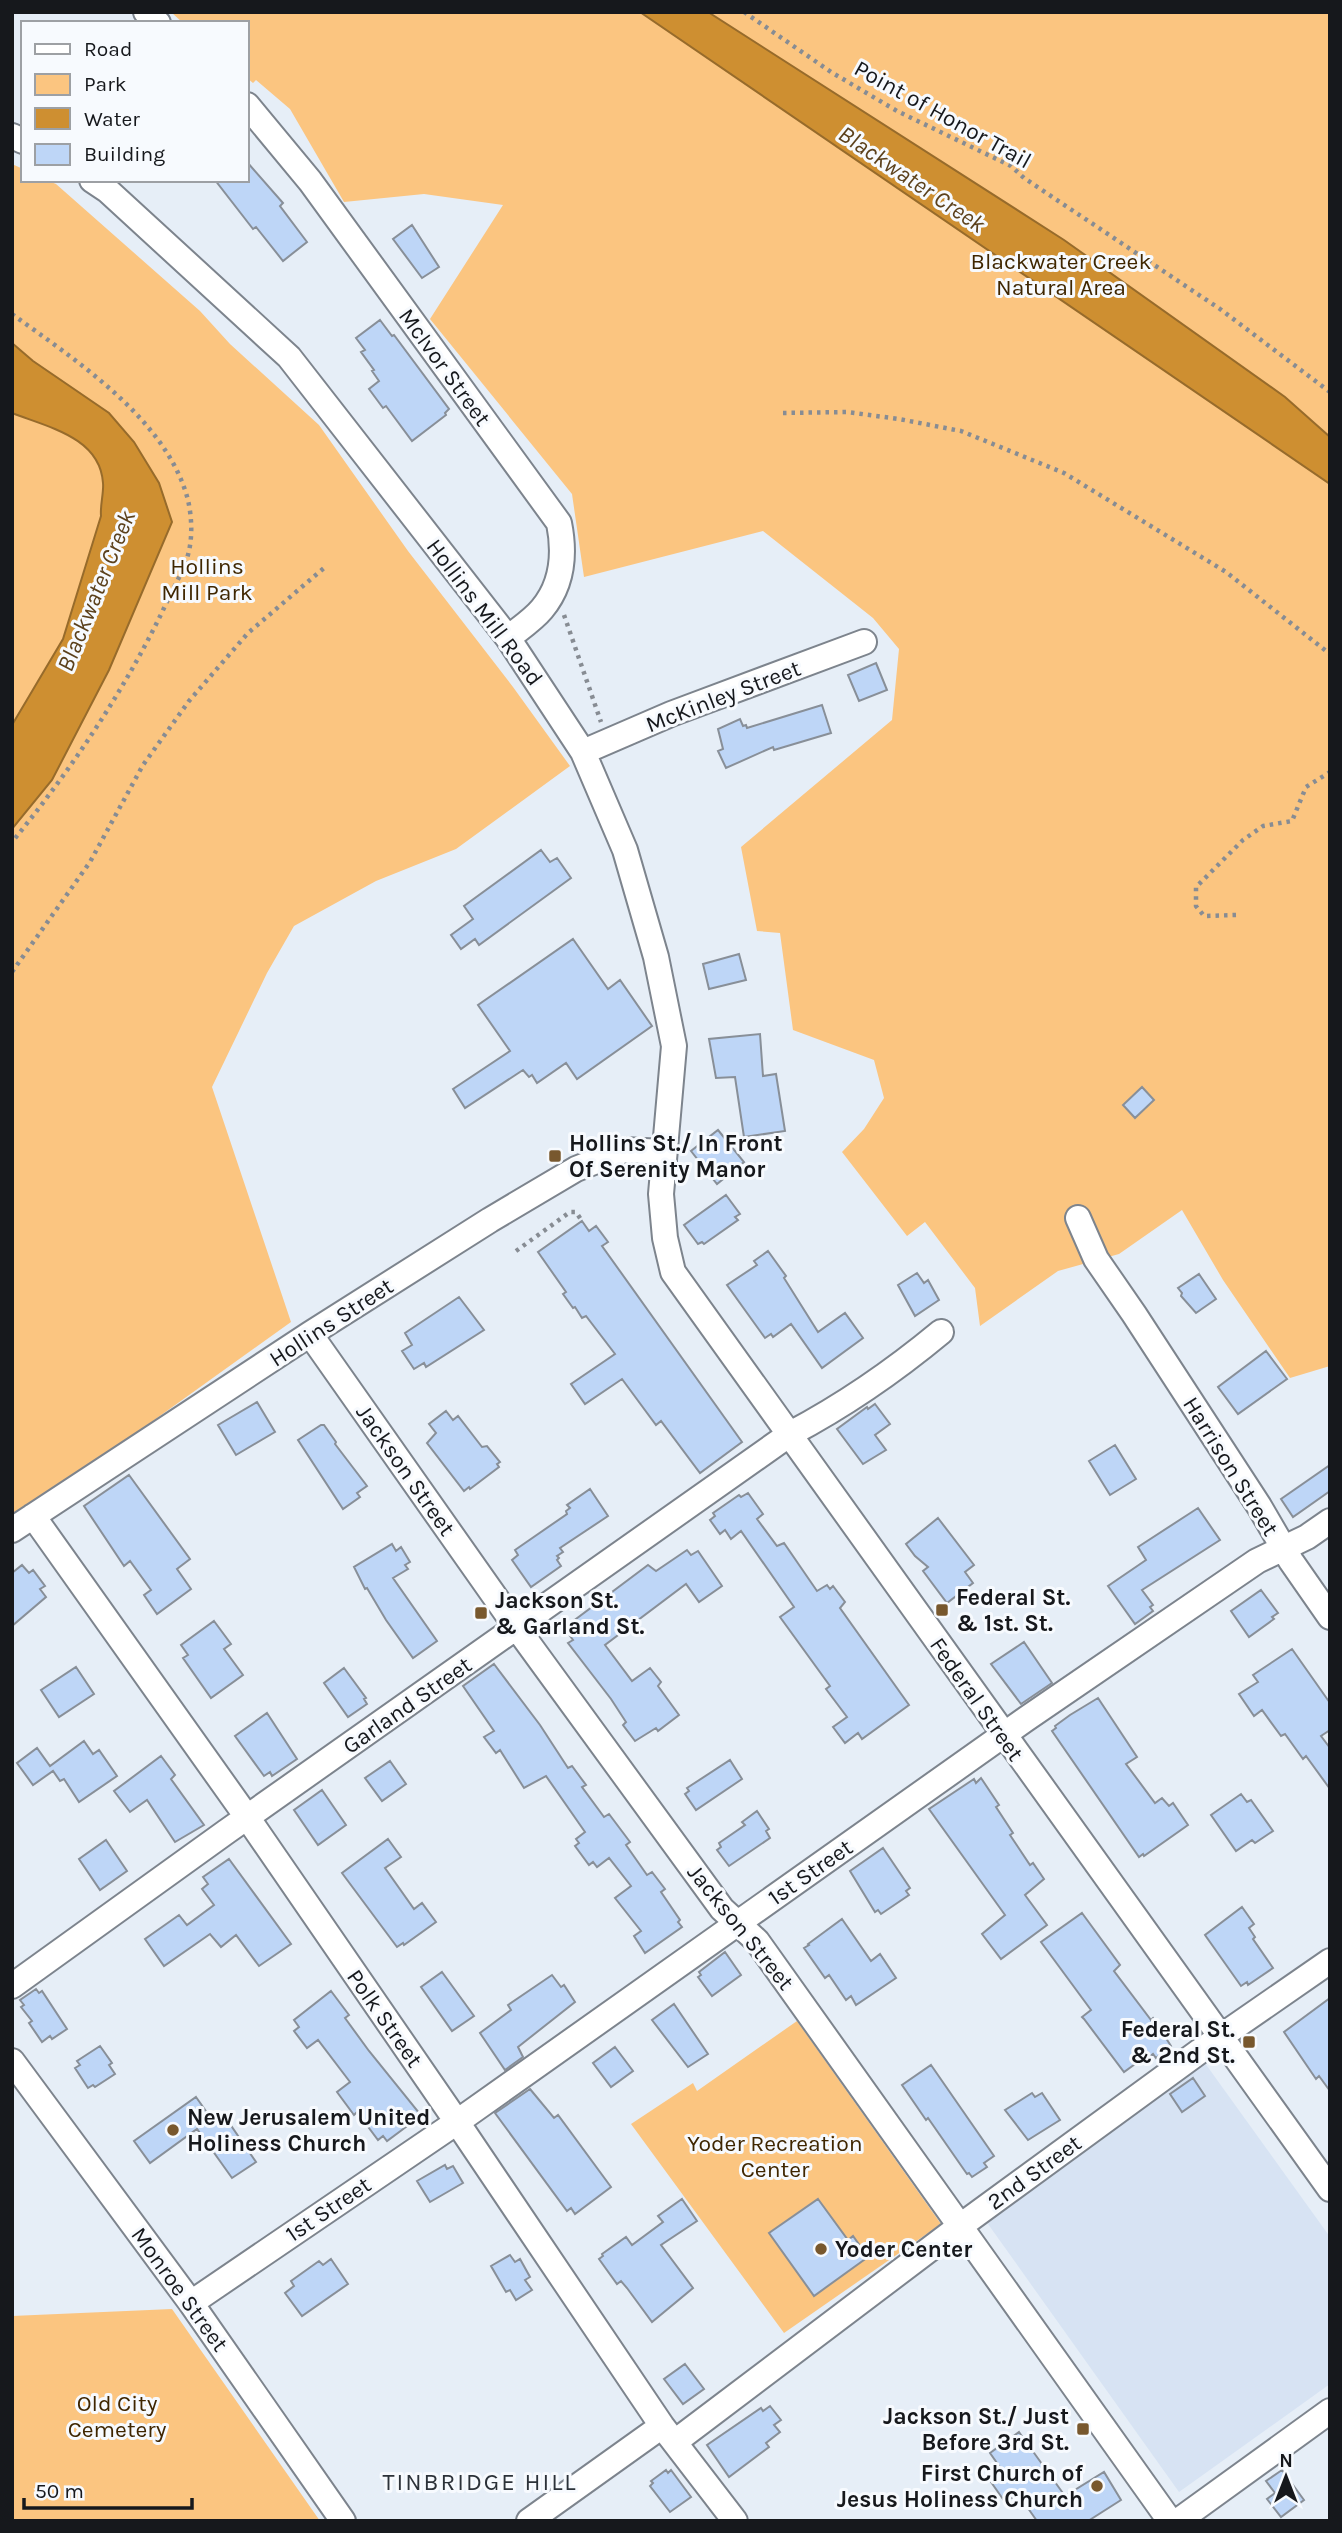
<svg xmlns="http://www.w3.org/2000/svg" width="1342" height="2533" viewBox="0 0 1342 2533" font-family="Karla,sans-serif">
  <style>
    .built { fill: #d7e3f3 }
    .green { fill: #fbc580 }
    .water { fill: #ce8f31; stroke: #976b2b; stroke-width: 2 }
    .building { fill: #bed6f7; stroke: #888f98; stroke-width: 2 }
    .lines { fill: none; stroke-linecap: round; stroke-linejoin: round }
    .minor-casing { stroke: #7d848d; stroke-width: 28 }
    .path { stroke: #878c93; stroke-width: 4.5; stroke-dasharray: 3.5 5; stroke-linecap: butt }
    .minor { stroke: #fff; stroke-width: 24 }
    .poi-dot { fill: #78582e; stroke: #f7fafe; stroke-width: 2.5 }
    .labels { text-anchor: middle; stroke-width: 6; stroke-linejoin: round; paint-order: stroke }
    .street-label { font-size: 23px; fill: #16181c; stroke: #f7fafe }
    .park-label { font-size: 23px; fill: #3f2600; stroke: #f7fafe }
    .poi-label { font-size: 23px; font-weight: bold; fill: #16181c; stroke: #f7fafe; text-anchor: start }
    .water-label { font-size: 24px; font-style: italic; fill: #5c411c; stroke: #f7fafe }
    .neighbourhood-label { font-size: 24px; letter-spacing: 2px; fill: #2c3239; stroke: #f7fafe }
  </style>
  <rect width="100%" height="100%" fill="#e6eef7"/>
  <path class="built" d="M1202 2059 1330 2237V2384L1179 2492 983 2217Z"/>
  <path class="green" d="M171 12H1330V1366L1290 1378 1223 1280 1182 1210 1119 1254 1058 1271 980 1326 975 1288 925 1222 907 1236 842 1152 864 1129 884 1098 874 1060 793 1030 780 933 757 931 741 847 892 720 899 649 873 618 763 531 584 577 572 494 430 319 503 205 424 194 344 202 290 109 256 80 253 83 247 78V23H183Z
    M12 164 23 169V180H46L56 184 200 311 230 344 319 425 408 551 513 687 570 766 456 849 376 881 294 926 267 973 212 1087 291 1322 12 1522Z
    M797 2021 941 2224 784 2333 631 2124 693 2083 697 2091Z
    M172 2309 320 2521H12V2316Z"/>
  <path class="water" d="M640 12H708L1064 240 1285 397 1330 437V484Z
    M12 343 33 361 109 413 134 442 159 483 172 522 109 670 52 780 12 829V725L63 639 101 516C100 505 104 492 103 483 100 437 47 427 12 413Z"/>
  <path class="building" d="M247 162 283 203 280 206 307 242 283 261 256 227 253 229 215 180H247Z
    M412 225 439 267 422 278 393 239Z
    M380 320 392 336 394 335 449 409 445 413 446 415 412 441 386 406 383 408 369 389 379 381 372 371 374 370 361 352 365 350 356 338Z
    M876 663 887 690 859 701 848 675Z
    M822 705 831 733 774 750 773 747 726 768 718 751 723 749 718 729 740 719 743 726 746 725 747 728Z
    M541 850 550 862 557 858 571 878 479 945 475 939 461 949 451 935 473 919 464 906Z
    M573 939 608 989 620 980 652 1026 577 1079 566 1063 537 1083 532 1075 529 1077 523 1070 465 1108 453 1089 510 1051 478 1005Z
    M739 954 746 980 709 989 703 964Z
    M760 1034 763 1076 776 1074 785 1131 744 1137 735 1077 716 1078 709 1039Z
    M1142 1087 1154 1100 1135 1118 1123 1105Z
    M718 1130 744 1162 717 1184 691 1151Z
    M726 1195 740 1214 735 1217 738 1220 704 1244 702 1242 698 1244 684 1225Z
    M582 1221 589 1231 596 1226 608 1242 602 1246 742 1442 700 1473 661 1421 656 1425 622 1379 585 1404 571 1384 615 1354 586 1316 582 1318 575 1307 573 1308 563 1294 566 1292 538 1252Z
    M768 1251 786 1276 784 1278 818 1332 845 1313 863 1338 822 1368 791 1324 773 1337 771 1334 765 1338 727 1285 757 1265 754 1261Z
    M917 1273 924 1283 928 1280 939 1300 915 1316 898 1285Z
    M1199 1274 1216 1299 1196 1313 1181 1296 1182 1293 1178 1288Z
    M459 1297 484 1330 426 1367 424 1363 414 1369 402 1351 412 1345 405 1333Z
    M1266 1351 1287 1379 1238 1414 1218 1387Z
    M257 1402 275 1432 236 1455 218 1425Z
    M875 1404 890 1424 875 1435 886 1450 863 1464 837 1429 867 1407 868 1409Z
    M446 1411 453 1420 458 1416 482 1447 487 1446 500 1462 497 1464 499 1467 470 1489 469 1487 464 1491 427 1443 436 1433 429 1424Z
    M321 1425H324L336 1442 335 1444 367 1486 357 1493 360 1497 343 1509 298 1440Z
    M1115 1445 1136 1479 1110 1495 1089 1461Z
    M1330 1465V1491L1293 1517 1281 1499Z
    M129 1475 190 1559 177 1569 191 1589 157 1614 144 1595 151 1590 130 1561 124 1566 84 1506Z
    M590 1489 608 1516 560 1548 563 1552 557 1556 559 1558 557 1560 561 1566 531 1587 512 1560 518 1555 515 1550 567 1514 566 1511 570 1508 567 1505Z
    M748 1493 763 1514 757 1519 777 1546 784 1543 817 1591 827 1585 830 1589 833 1586 845 1602 840 1608 909 1705 862 1739 858 1733 845 1743 833 1727 847 1717 826 1689 830 1686 780 1617 794 1607 741 1531 731 1539 725 1530 720 1534 710 1520 715 1516 713 1513 739 1495 741 1497Z
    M1198 1508 1220 1540 1142 1590 1153 1605 1150 1607 1153 1611 1135 1624 1108 1586 1146 1560 1138 1547Z
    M938 1518 974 1565 965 1572 973 1583 947 1603 923 1571 928 1567 915 1556 906 1544Z
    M392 1544 396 1551 401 1547 410 1562 405 1565 408 1569 393 1578 437 1641 413 1658 386 1620 367 1588 365 1589 354 1567Z
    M687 1550 691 1555 698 1551 722 1586 699 1602 686 1584 605 1645 632 1681 650 1668 661 1682 658 1686 679 1715 658 1731 656 1728 635 1741 623 1725 626 1722 611 1699 568 1643 573 1640 567 1632 575 1626 572 1622 648 1565 656 1571Z
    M22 1565 29 1573 33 1570 45 1586 40 1589 46 1597 12 1626V1573Z
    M1261 1590 1278 1613 1272 1617 1274 1619 1249 1637 1231 1611Z
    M214 1621 231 1644 224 1649 243 1675 211 1698 183 1658 188 1655 181 1645Z
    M1024 1642 1052 1683 1021 1704 991 1664Z
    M1292 1649 1330 1703V1730L1321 1736 1330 1748V1789L1306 1756 1303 1759 1285 1734 1281 1736 1262 1710 1254 1716 1239 1694 1258 1682 1253 1675Z
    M494 1664 540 1725 568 1768 572 1766 586 1785 582 1787 604 1817 609 1814 630 1842 626 1845 647 1875 652 1872 665 1889 661 1892 680 1920 678 1922 682 1927 645 1953 634 1936 641 1931 615 1898 631 1886 609 1858 597 1867 593 1862 589 1865 575 1846 579 1843 576 1839 585 1832 546 1776 524 1788 500 1750 496 1753 484 1737 494 1731 463 1686Z
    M76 1667 94 1694 59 1717 41 1690Z
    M344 1668 366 1698 364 1699 367 1704 348 1717 324 1683Z
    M1098 1698 1137 1757 1126 1764 1155 1803 1162 1798 1169 1806 1173 1803 1188 1825 1144 1856 1143 1854 1139 1857 1052 1731 1056 1728 1055 1726 1070 1715Z
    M267 1713 297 1759 272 1776 270 1772 264 1776 235 1736Z
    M84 1741 93 1754 99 1750 117 1776 79 1802 64 1779 60 1781 53 1771 33 1785 17 1763 37 1748 50 1766Z
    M161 1756 175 1775 171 1779 204 1825 175 1842 147 1800 130 1812 114 1791Z
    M730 1760 742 1779 696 1810 685 1794 689 1791 687 1788Z
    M390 1761 406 1784 382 1801 365 1778Z
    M981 1778 999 1805 996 1807 1013 1833 1010 1835 1030 1865 1033 1863 1044 1879 1025 1895 1047 1925 1001 1959 982 1934 1005 1915 929 1809 974 1779 976 1783Z
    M322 1790 346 1825 318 1845 294 1810Z
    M1241 1794 1247 1802 1251 1800 1273 1831 1255 1843 1252 1840 1236 1851 1211 1815Z
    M757 1811 769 1829 766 1831 770 1838 729 1866 717 1850 721 1847 719 1843 745 1825 742 1822Z
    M388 1839 401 1857 385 1868 414 1909 422 1903 436 1922 404 1945 403 1943 397 1947 342 1873Z
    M106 1840 127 1871 100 1890 79 1859Z
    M883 1848 910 1888 906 1891 909 1895 881 1914 878 1910 875 1912 850 1871Z
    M229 1859 291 1944 259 1966 236 1935 221 1947 210 1934 164 1966 145 1939 179 1915 187 1925 214 1905 202 1889 208 1884 203 1877Z
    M1242 1907 1254 1924 1249 1928 1255 1937 1253 1939 1273 1968 1248 1985 1247 1982 1241 1986 1205 1935Z
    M1082 1913 1120 1965 1114 1971 1151 2020 1153 2018 1171 2046 1156 2058 1153 2054 1144 2061 1142 2059 1124 2072 1084 2019 1082 2017 1091 2010 1041 1942Z
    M842 1919 871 1961 880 1954 896 1978 856 2005 851 1996 846 2000 829 1975 825 1978 804 1948 809 1945 808 1944Z
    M725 1952 741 1975 712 1996 698 1977 701 1975 699 1972Z
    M442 1972 474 2016 452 2031 421 1987Z
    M552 1975 561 1987 564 1985 575 2002 518 2047 523 2057 505 2070 480 2033 511 2010 508 2005Z
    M36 1989 39 1993 42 1991 67 2029 52 2039 50 2036 42 2042 29 2023 32 2021 21 2007 24 2005 20 2000Z
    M331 1991 349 2015 345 2018 369 2051 420 2114 416 2117 418 2118 387 2141 383 2136 378 2140 357 2112 354 2115 337 2092 350 2082 318 2040 307 2048 294 2031 299 2027 294 2020Z
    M1330 1998V2091L1319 2076 1316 2079 1284 2032Z
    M674 2004 708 2054 688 2067 652 2020Z
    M100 2046 112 2063 109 2065 115 2074 95 2087 93 2085 88 2088 75 2068 80 2065 77 2061Z
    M615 2047 633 2071 611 2087 593 2063Z
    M931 2065 994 2156 984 2163 987 2167 972 2177 969 2173 967 2174 928 2118 926 2120 902 2085Z
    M1193 2078 1205 2096 1182 2112 1170 2094Z
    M530 2089 554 2118 558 2115 611 2187 575 2214 571 2208 567 2211 495 2113Z
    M1032 2093 1035 2097 1042 2093 1060 2120 1028 2140 1005 2110Z
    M196 2097 213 2121 223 2114 256 2162 232 2178 197 2129 150 2163 134 2141Z
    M445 2165 447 2169 453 2166 463 2183 430 2202 417 2181Z
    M682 2199 697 2221 661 2245 693 2288 652 2322 627 2288 621 2281 617 2284 599 2259 603 2256 602 2254 626 2237 632 2245 663 2222 658 2216Z
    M818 2199 848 2240 853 2236 868 2257 814 2296 769 2233Z
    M510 2255 515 2262 520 2259 530 2277 525 2280 532 2290 516 2300 510 2290 506 2292 491 2266Z
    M331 2259 348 2284 302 2316 285 2293 294 2286 291 2281 319 2261 323 2265Z
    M685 2364 704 2389 683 2404 664 2379Z
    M770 2406 781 2420 774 2425 780 2432 766 2443 769 2447 729 2477 707 2445 761 2408 763 2411Z
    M1019 2432 1065 2496 1104 2472 1121 2500 1088 2521H1037L1018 2494 1005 2502 991 2482 1004 2473 990 2453Z
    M666 2470 668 2473 671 2470 691 2497 670 2512 650 2486 653 2483 651 2481Z
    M1282 2470 1304 2500 1281 2517 1267 2499 1275 2493 1266 2481Z"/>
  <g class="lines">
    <g class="minor-casing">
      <path id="minor" d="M146 12 158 23
        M247 105 310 181 559 523C565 553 563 584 542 609 533 620 519 629 508 638
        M12 136 23 141
        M92 180 107 190 289 357 508 638 583 752 625 850 656 957 674 1046 661 1194 665 1238 673 1272 1330 2189
        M583 752 671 714 864 642
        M1078 1218 1096 1259 1134 1314 1259 1506 1291 1561 1330 1617
        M310 1334 517 1628 722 1909 757 1941 1170 2521
        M33 1516 247 1817 457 2122 662 2426 735 2521
        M12 1530 310 1334 490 1220 576 1169 624 1150 664 1152
        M12 1986 226 1832 790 1434C845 1405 894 1371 941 1332
        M12 2061 191 2303 343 2521
        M191 2303 457 2122 1026 1719 1257 1561 1307 1537 1330 1521
        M676 2441 959 2227 1200 2051 1330 1961
        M529 2521 662 2426
        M1178 2521 1330 2411"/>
    </g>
    <path class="path" d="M744 12 831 72 897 111 1011 166 1024 178 1220 309 1330 392
      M12 314C75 360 167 419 188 500 192 518 193 540 187 558 182 574 172 590 165 606 125 690 71 770 12 842
      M783 413 847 412 899 419 961 431 1064 473 1226 572 1330 654
      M564 615 601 722
      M1236 915 1204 916 1196 906V887L1243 840 1263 826 1292 821 1306 787 1330 772
      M12 972 90 862 143 765 189 701 248 633 324 568
      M516 1251 570 1212H576L582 1221"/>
    <use href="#minor" class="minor"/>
  </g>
  <g class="poi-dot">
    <rect x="548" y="1149" width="14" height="14" rx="3.5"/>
    <rect x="935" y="1603" width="14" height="14" rx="3.5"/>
    <rect x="474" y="1606" width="14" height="14" rx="3.5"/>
    <rect x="1242" y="2035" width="14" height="14" rx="3.5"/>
    <circle cx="173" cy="2130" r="7"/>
    <circle cx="821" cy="2249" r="7"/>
    <rect x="1076" y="2422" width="14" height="14" rx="3.5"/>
    <circle cx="1097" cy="2486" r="7"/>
  </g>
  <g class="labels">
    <g class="street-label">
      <text transform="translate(943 114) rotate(29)" y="8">Point of Honor Trail</text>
      <text transform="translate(445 367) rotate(54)" y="8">McIvor Street</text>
      <text transform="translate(485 612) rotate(53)" y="8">Hollins Mill Road</text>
      <text transform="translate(723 696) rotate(-21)" y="8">McKinley Street</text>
      <text transform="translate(331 1322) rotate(-33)" y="8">Hollins Street</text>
      <text transform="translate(1231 1466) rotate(58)" y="8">Harrison Street</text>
      <text transform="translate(406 1470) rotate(55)" y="8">Jackson Street</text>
      <text transform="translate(977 1699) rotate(55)" y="8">Federal Street</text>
      <text transform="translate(407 1705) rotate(-35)" y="8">Garland Street</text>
      <text transform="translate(810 1872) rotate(-35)" y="8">1st Street</text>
      <text transform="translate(741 1927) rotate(51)" y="8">Jackson Street</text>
      <text transform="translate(385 2018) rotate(55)" y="8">Polk Street</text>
      <text transform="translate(1034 2172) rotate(-36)" y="8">2nd Street</text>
      <text transform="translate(328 2209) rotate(-34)" y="8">1st Street</text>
      <text transform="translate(180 2289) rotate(54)" y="8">Monroe Street</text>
    </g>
    <g class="park-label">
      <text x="1061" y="269">Blackwater Creek<tspan x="1061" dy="26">Natural Area</tspan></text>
      <text x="207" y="574">Hollins<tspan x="207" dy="26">Mill Park</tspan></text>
      <text x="775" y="2151">Yoder Recreation<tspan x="775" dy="26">Center</tspan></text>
      <text x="117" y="2411">Old City<tspan x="117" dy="26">Cemetery</tspan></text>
    </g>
    <g class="poi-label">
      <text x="569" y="1151">Hollins St./ In Front<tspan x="569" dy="26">Of Serenity Manor</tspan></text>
      <text x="956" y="1605">Federal St.<tspan x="956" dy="26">&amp; 1st. St.</tspan></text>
      <text x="495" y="1608">Jackson St.<tspan x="495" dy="26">&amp; Garland St.</tspan></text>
      <text x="1235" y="2037" text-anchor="end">Federal St.<tspan x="1235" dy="26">&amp; 2nd St.</tspan></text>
      <text x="187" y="2125">New Jerusalem United<tspan x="187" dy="26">Holiness Church</tspan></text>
      <text x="835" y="2257">Yoder Center</text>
      <text x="1069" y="2424" text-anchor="end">Jackson St./ Just<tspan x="1069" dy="26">Before 3rd St.</tspan></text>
      <text x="1083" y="2481" text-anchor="end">First Church of<tspan x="1083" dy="26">Jesus Holiness Church</tspan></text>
    </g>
    <g class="water-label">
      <text transform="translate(912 179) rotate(34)" y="8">Blackwater Creek</text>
      <text transform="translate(96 591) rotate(-68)" y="8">Blackwater Creek</text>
    </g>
    <g class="neighbourhood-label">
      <text x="480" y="2490">TINBRIDGE HILL</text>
    </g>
  </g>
  <rect width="1342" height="2533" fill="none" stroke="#16181c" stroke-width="28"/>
  <rect x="21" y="21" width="228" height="161" fill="#f7fafe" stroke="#9da0a4" stroke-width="2"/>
  <rect x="35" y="44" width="35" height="10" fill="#ffffff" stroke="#9da0a4" stroke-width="2"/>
  <text x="84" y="56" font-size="21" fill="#16181c">Road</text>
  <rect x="35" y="74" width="35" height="21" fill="#fbc580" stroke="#9da0a4" stroke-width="2"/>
  <text x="84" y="91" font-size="21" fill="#16181c">Park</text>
  <rect x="35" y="108" width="35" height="21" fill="#ce8f31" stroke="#9da0a4" stroke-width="2"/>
  <text x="84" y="126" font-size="21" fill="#16181c">Water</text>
  <rect x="35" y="144" width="35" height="21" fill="#bed6f7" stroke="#9da0a4" stroke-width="2"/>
  <text x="84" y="161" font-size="21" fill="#16181c">Building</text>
  <g transform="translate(1286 2477)" stroke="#f7fafe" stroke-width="5" paint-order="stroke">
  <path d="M0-5L12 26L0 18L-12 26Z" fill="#16181c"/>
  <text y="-10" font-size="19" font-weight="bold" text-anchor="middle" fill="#16181c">N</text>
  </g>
  <path d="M24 2498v10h168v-10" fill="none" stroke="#16181c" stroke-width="3.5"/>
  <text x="35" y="2498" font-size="21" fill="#16181c" stroke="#f7fafe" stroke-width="5" paint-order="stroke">50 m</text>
</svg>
